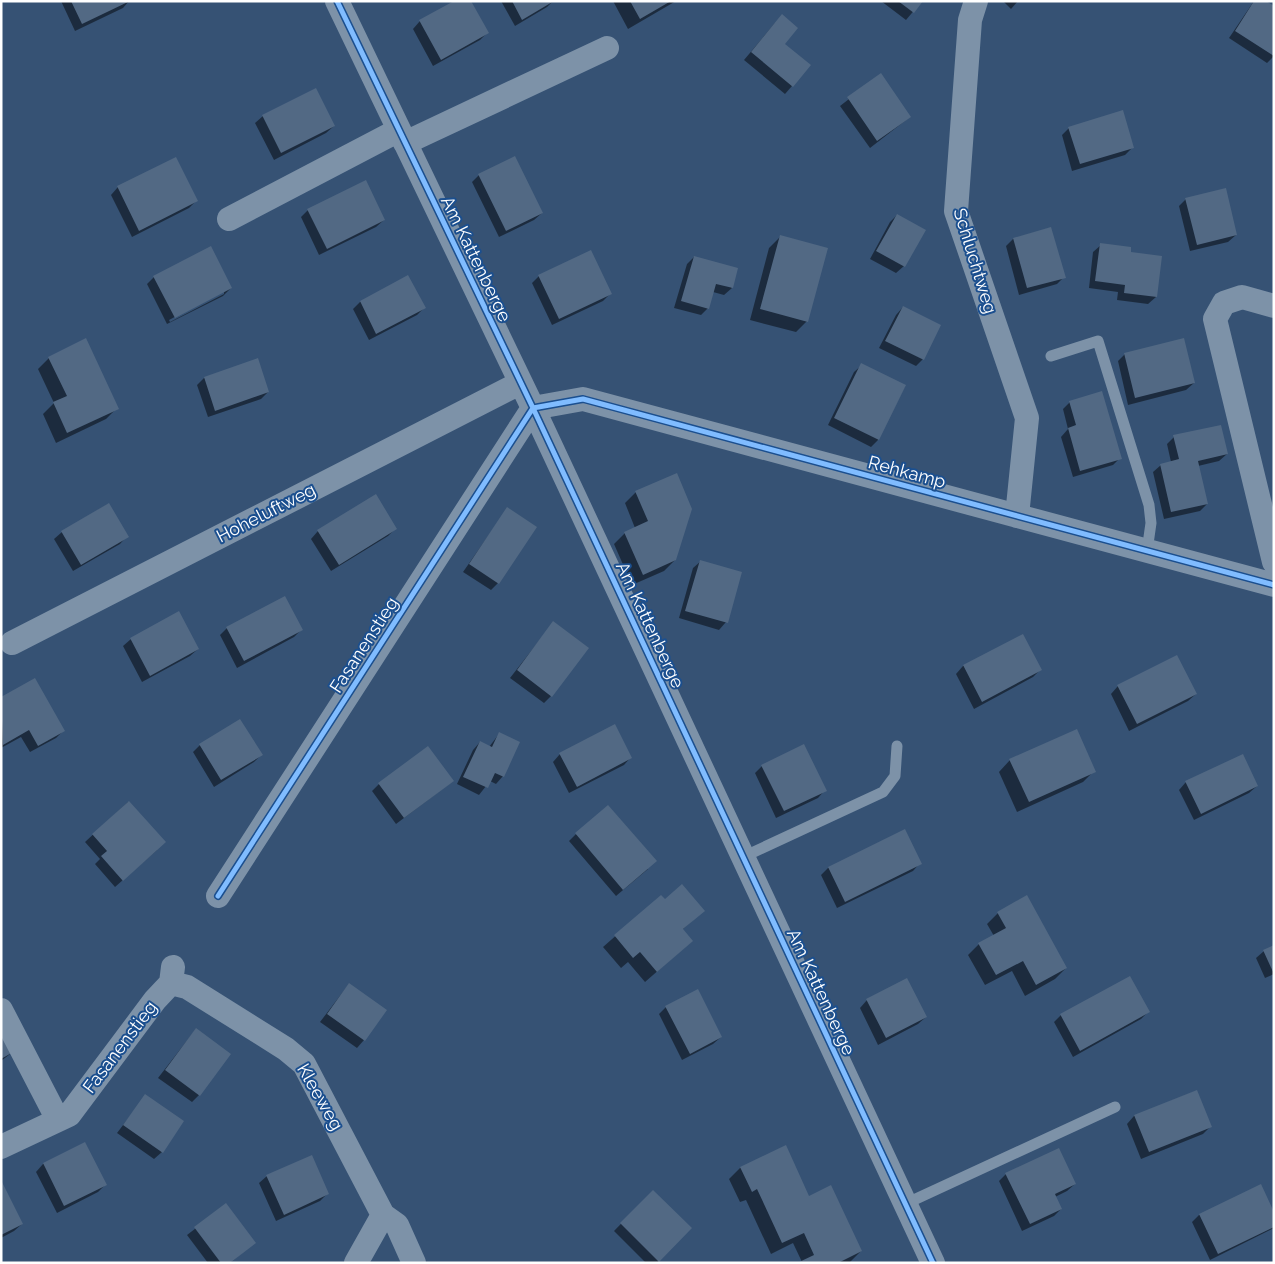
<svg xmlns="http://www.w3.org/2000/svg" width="1275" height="1264" viewBox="0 0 1275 1264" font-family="Raleway,sans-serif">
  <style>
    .shadow { fill: #0007; fill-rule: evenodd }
    .building { fill: #526984 }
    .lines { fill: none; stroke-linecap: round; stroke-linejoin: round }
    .service { stroke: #7d92a8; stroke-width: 11 }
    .minor { stroke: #7d92a8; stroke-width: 24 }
    .cycleway-casing { stroke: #1b4f8f; stroke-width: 8 }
    .cycleway { stroke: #80bcff; stroke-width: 5 }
    .labels { text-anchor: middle; stroke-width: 4; stroke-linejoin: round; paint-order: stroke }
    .street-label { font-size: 18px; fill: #fff; stroke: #1b4f8f }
  </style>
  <rect width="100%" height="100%" fill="#365274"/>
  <path class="shadow" d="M61 1H129L123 8 75 31Z
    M501 1H553L547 7 515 26Z
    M613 1H676L628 29Z
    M881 1H922L906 20Z
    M1003 1H1018L1011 9Z
    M1254 1 1274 8V56L1267 63 1229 38Z
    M420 21 487 33 480 40 433 66 413 29Z
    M775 23 784 44 792 86 785 94 744 60Z
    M880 75 910 117 870 148 840 106Z
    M263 116 334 126 326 133 274 160 255 123Z
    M1069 128 1132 148 1125 155 1072 171 1062 135Z
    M479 175 542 213 534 220 499 237 472 182Z
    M118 187 196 201 189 208 132 237 111 195Z
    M1186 199 1236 235 1228 242 1190 251 1179 206Z
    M308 210 384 220 376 227 319 255 301 217Z
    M897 215 904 266 896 273 870 259 890 222Z
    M1050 228 1064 277 1057 284 1019 295 1006 246 1013 239Z
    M780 237 807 321 796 332 750 320 769 248Z
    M1101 245 1129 253 1156 297 1148 304 1117 300 1118 292 1089 288 1093 252Z
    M694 257 732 288 724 295 713 292 708 308 701 315 674 308 687 264Z
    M539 276 611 293 603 301 552 325 532 283Z
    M154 277 231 288 223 296 167 324 147 284ZM224 291V294L170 322 169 320Z
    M408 277 424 308 417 315 369 340 353 309 360 302Z
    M903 307 923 359 916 366 879 348 896 315Z
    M1125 354 1194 383 1186 390 1128 405 1118 361Z
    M49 358 117 408 106 419 56 443 43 414 54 403 38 369Z
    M862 365 905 386 878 440 871 447 828 425 854 372Z
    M204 378 268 392 261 399 208 417 197 385Z
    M1070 402 1120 458 1113 465 1073 477 1061 437 1068 429 1063 409Z
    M1174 437 1227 454 1219 461 1198 466 1207 504 1200 511 1164 519 1153 472 1161 465 1171 462 1167 444Z
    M636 492 675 560 664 571 632 585 614 544 625 533 635 528 625 503Z
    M108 504 127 536 120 544 73 571 54 539 62 532Z
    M507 509 498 583 491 590 463 572Z
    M395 529 388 536 331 571 311 539 318 531Z
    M701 561 726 622 719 630 679 618 693 568Z
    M553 623 551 696 544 703 510 678Z
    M227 628 301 630 294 637 237 668 220 635Z
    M1022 636 1040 670 1033 677 974 709 956 674 963 666Z
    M131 639 198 649 190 656 142 682 123 646Z
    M1118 686 1196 694 1188 701 1129 731 1111 694Z
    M1 698 63 731 56 738 30 752 21 737 1 748Z
    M499 734 503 776 496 784 490 781 479 795 457 784 473 750 480 742 489 747Z
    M200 745 261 755 254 762 214 787 193 752Z
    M560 754 631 757 624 765 569 793 553 762Z
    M1010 760 1094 771 1083 782 1017 812 999 772Z
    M762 766 825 790 818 798 776 818 755 773Z
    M453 781 396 824 372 791 379 784Z
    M1186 782 1257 786 1249 793 1194 820 1179 790Z
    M128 802 157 850 115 887 95 864 100 859 85 842Z
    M904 831 920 863 913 871 837 908 821 875 828 868Z
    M576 834 648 869 616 896 569 841Z
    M661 896 665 901 703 911 682 930 692 941 645 982 628 962 621 968 603 947Z
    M998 913 1066 968 1055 979 1025 996 1012 971 985 985 968 955 979 944 994 936 987 924Z
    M1274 946V974L1265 978 1256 958 1264 951Z
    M349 984 364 1040 357 1048 320 1022Z
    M867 1000 926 1017 918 1024 878 1045 860 1008Z
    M666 1007 721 1037 713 1044 682 1060 659 1014Z
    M1148 1012 1141 1019 1073 1057 1054 1022 1061 1015Z
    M1 1027 14 1051 1 1061Z
    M196 1029 199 1095 192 1102 158 1078Z
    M1196 1091 1211 1126 1203 1134 1141 1159 1127 1124 1134 1116Z
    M146 1095 162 1152 154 1159 117 1133Z
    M85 1144 105 1185 98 1192 57 1213 36 1172 43 1164Z
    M785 1147 808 1197 861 1251 850 1262 800 1263 802 1262 793 1243 771 1254 746 1200 740 1202 729 1179 740 1168Z
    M1006 1174 1075 1184 1067 1191 1055 1197 1061 1209 1054 1216 1022 1231 999 1181Z
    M267 1176 327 1194 320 1201 276 1221 259 1183Z
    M1 1183 22 1224 14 1231 1 1238Z
    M1260 1186 1274 1214V1228L1210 1260 1192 1222 1199 1215Z
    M653 1191 690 1228 657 1263H646L614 1231Z
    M226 1205 254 1243 230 1263H208L187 1235Z"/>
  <path class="building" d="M71 1H130L82 24Z
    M454 1H471L489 33 441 60 419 20Z
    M512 1H554L522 20Z
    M630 1H671L640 19Z
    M898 1H923L914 13Z
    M1254 1H1266L1274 6V56L1235 31Z
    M782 14 798 28 785 44 811 65 793 87 751 52Z
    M881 73 911 117 877 141 847 97Z
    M316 88 335 126 281 153 262 115Z
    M1123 110 1134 148 1080 164 1068 127Z
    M515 156 543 213 506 231 478 174Z
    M176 157 198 201 139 231 117 186Z
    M366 180 385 220 327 249 307 209Z
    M1226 188 1237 235 1197 245 1185 198Z
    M897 214 926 230 905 267 876 251Z
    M1051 227 1066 278 1027 288 1013 238Z
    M780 235 828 248 808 322 760 309Z
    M1100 243 1131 247V252L1162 256 1157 297 1124 293 1125 285 1095 281Z
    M211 246 232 288 175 318 153 276Z
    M591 250 612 294 559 319 538 275Z
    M694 256 738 268 733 288 716 284 709 309 681 301Z
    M408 275 426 308 376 334 360 301Z
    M903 306 941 325 924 360 885 341Z
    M86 338 119 409 67 433 53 402 67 396 48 357Z
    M1184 338 1195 383 1135 398 1124 353Z
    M258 358 269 392 215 411 204 377Z
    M861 363 906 385 879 440 834 418Z
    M1102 391 1122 459 1080 471 1068 428 1076 425 1069 401Z
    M1221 425 1228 454 1198 461 1208 504 1171 512 1160 464 1179 459 1173 435Z
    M677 473 692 509 676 560 643 575 624 532 648 521 635 491Z
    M376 494 397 529 339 565 317 530Z
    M109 503 129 537 81 565 61 531Z
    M507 507 537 527 499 584 469 564Z
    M700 560 742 572 728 623 685 611Z
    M285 596 303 630 244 661 226 627Z
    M179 611 199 649 150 676 130 638Z
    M553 621 589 648 552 697 517 670Z
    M1023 634 1042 670 982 702 963 665Z
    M1177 655 1197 694 1137 724 1117 685Z
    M35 678 65 731 38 746 29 730 3 745 1 697Z
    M240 719 263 755 221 780 199 744Z
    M615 724 632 758 577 787 559 753Z
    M1077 729 1096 772 1029 802 1009 759Z
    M499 732 520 742 504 777 495 773 488 788 463 777 480 741 492 747Z
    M804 744 827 791 784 811 761 765Z
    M428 746 454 781 404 818 378 783Z
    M1243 754 1258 786 1201 814 1185 781Z
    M129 801 166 842 123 881 101 856 107 851 92 834Z
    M608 805 657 861 623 890 575 833Z
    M905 829 922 864 845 902 828 867Z
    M682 884 705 911 683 929 693 941 657 972 640 952 633 958 614 935 661 895 665 899Z
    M1027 895 1067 968 1036 985 1023 961 996 975 978 943 1006 928 997 912Z
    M1274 945V974L1263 950Z
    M1130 976 1150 1012 1080 1051 1060 1014Z
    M907 978 927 1017 886 1038 866 999Z
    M349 983 387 1010 365 1041 327 1014Z
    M698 989 722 1037 690 1054 665 1006Z
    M1 1024 15 1051 1 1059Z
    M196 1028 231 1054 200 1096 165 1070Z
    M1197 1090 1212 1127 1149 1152 1134 1115Z
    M145 1094 184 1121 163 1153 123 1125Z
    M85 1142 107 1185 64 1206 43 1163Z
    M786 1145 809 1196 831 1185 862 1251 838 1263H797L814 1255 804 1233 782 1243 757 1189 752 1192 740 1167Z
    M1059 1148 1076 1184 1055 1194 1062 1209 1030 1224 1005 1173Z
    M312 1155 329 1194 284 1215 266 1175Z
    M1 1180 23 1224 1 1235Z
    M1261 1184 1274 1212V1227L1218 1254 1199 1214Z
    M653 1190 692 1228 659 1262 620 1223Z
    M226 1203 256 1243 230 1263H221L194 1227Z"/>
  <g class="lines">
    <path class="service" d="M1051 356 1098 341 1149 505 1151 523 1147 551
      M743 857 883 792 895 776 897 746
      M905 1204 1115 1107"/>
    <path class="minor" d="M337 1 533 408 933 1263
      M976 1 970 20 956 211 1027 418 1017 516
      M405 143 607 48
      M229 219 399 130
      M1274 306 1242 297 1224 303 1215 319 1274 562
      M12 643 520 383
      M218 896 533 408 583 399 1274 585
      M171 983 187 987 286 1049 304 1064 383 1215 356 1263
      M1 1010 58 1120
      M1 1147 69 1115 155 1000 171 983 173 967
      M383 1215 397 1225 414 1263"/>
    <g class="cycleway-casing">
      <path id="cycleway" d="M337 1 533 408 933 1263
        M218 896 533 408 583 399 1274 585"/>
    </g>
    <use href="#cycleway" class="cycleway"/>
  </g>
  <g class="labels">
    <g class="street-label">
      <text transform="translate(476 259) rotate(64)" y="6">Am Kattenberge</text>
      <text transform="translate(975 261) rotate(73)" y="6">Schluchtweg</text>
      <text transform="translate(907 472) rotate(15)" y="6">Rehkamp</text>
      <text transform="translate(266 513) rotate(-27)" y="6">Hoheluftweg</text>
      <text transform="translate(650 625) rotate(65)" y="6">Am Kattenberge</text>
      <text transform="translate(364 645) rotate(-57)" y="6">Fasanenstieg</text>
      <text transform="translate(821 992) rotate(65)" y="6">Am Kattenberge</text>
      <text transform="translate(120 1047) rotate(-53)" y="6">Fasanenstieg</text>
      <text transform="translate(320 1097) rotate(60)" y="6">Kleeweg</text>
    </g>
  </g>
  <rect width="1275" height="1264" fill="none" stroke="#ffffff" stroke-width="5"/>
</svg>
